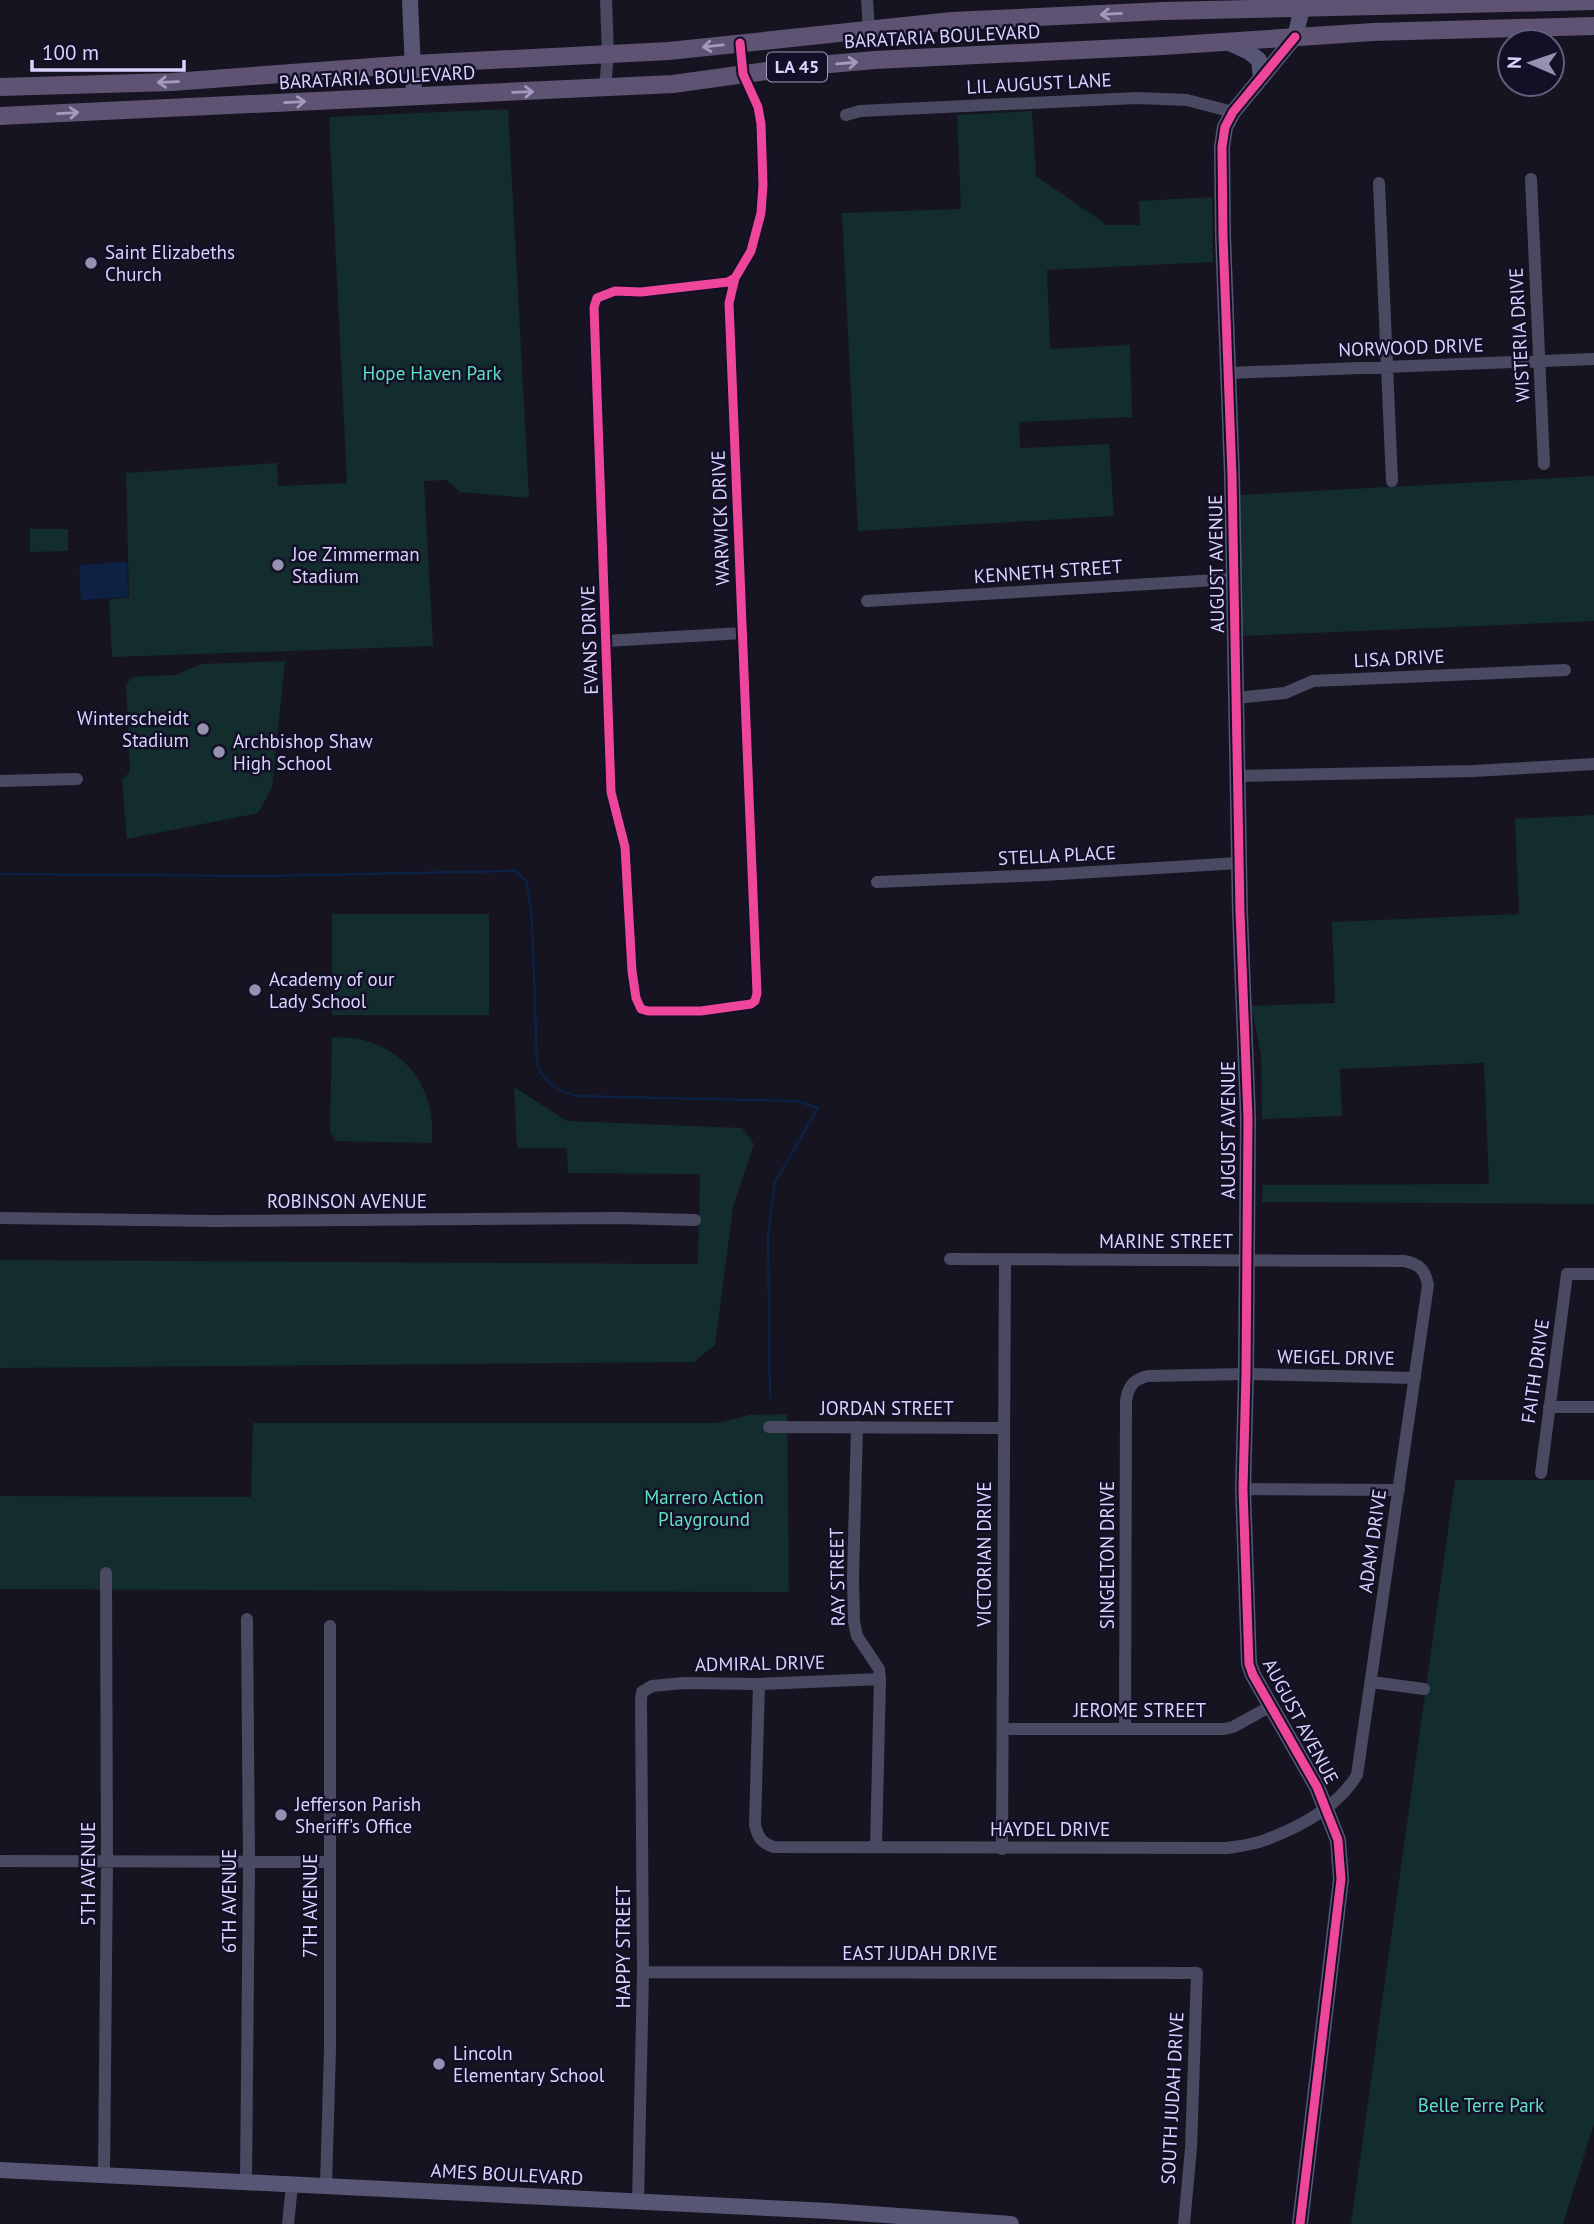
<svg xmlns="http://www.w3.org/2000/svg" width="1594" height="2224" viewBox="0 0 1594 2224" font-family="'PT Sans',sans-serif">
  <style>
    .green { fill: #132c2d }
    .water { fill: #0d2144 }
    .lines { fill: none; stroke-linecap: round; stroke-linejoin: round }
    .stream { stroke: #0d2144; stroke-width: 2.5 }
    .street { stroke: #4a4962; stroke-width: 12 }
    .secondary { stroke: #575674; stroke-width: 16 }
    .primary { stroke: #5e5373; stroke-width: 18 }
    .cycleway-casing { stroke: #130f26; stroke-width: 13 }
    .cycleway { stroke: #ed469a; stroke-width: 9 }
    .oneway { stroke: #a29ac0 }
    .poi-dot { fill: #9591b1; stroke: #130f26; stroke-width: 2.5 }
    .labels { text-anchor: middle; stroke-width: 5; stroke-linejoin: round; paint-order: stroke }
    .shield { fill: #130f26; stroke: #9e99be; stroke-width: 2 }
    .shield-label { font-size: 18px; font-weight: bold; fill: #d9d4ff }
    .street-label { font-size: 19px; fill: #d9d4ff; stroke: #130f26 }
    .poi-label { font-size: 19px; fill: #d9d4ff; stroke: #130f26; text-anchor: start }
    .park-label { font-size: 19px; fill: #5fe0c0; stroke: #130f26 }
  </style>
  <rect width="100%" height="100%" fill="#161421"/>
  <path class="green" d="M508 109 529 498 460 492 447 480 424 481 433 646 112 657 109 600 129 597 126 473 277 463 278 486 347 483 329 117Z
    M1032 111 1036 176 1107 225H1140L1139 201 1212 197 1213 262 1047 270 1050 349 1130 345 1132 417 1019 422 1020 448 1109 444 1114 516 858 531 842 213 961 209 957 115Z
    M1594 476V621L1242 636 1239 495Z
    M30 529H68V551L30 552Z
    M285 661 272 788 258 813 127 839 122 779 130 772 126 685 132 677 176 675 201 664Z
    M1594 815V1204L1262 1202 1263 1185 1489 1184 1484 1063 1340 1069 1342 1116 1262 1119 1261 1055 1251 1006 1335 1003 1332 922 1519 914 1515 819Z
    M332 914H489V1015H332Z
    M332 1037C341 1038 351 1037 360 1039 411 1052 436 1092 432 1143L335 1141 330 1132Z
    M514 1087 567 1121 742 1128 754 1144 733 1207 715 1345 694 1362 0 1368V1260L698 1264 700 1174 568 1173 567 1148H517Z
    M787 1414 789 1592 0 1589V1496L251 1497 253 1423H717L750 1415Z
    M1455 1480H1594V2124L1563 2224H1351Z"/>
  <path class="water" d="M127 562 128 597 81 600 79 565Z"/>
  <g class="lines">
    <path class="stream" d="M0 874 266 876 516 871 527 882 532 920 537 1064C544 1083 556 1089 575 1096L797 1101 818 1108 775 1182 768 1234 770 1398"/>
    <path class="street" d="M867 0 869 30
      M605 88 608 54 606 0
      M846 115 860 111 1137 98 1187 100 1233 112
      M1531 179 1544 464
      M1379 183 1392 481
      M735 278 728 282 641 292 615 291 597 298 594 307 611 792 625 847 632 971 636 998 641 1009 648 1011H701L751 1004 755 1001 757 993 729 303 735 278 751 251 761 213 763 185 761 124 758 107 743 74 740 43
      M1229 373 1594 359
      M867 601 1233 579
      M606 641 743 633
      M1236 698 1285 693 1313 681 1565 670
      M1237 776 1473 771 1594 764
      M0 781 77 779
      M877 882 1044 875 1239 863
      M0 1218 214 1221 619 1218 695 1220
      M1549 1407H1594
      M769 1427 1004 1428
      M857 1427 853 1577 854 1622 857 1636 879 1669 880 1679 876 1847
      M1541 1473 1567 1274H1594
      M1243 1489 1399 1490
      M1371 1682 1424 1689
      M759 1684 755 1825C758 1837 761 1843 774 1847L1227 1848C1239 1846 1253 1845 1265 1840 1300 1827 1338 1807 1357 1775L1428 1285C1425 1269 1419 1264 1404 1261L950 1259
      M1003 1729H1224L1233 1727 1271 1706
      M1125 1729 1126 1401C1128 1386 1134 1379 1148 1376L1246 1374 1415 1378
      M1002 1849 1005 1259
      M0 1861 328 1862
      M643 1972 1197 1973 1191 2148 1184 2224
      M104 2175 107 1861 106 1573
      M246 2182 249 1863 247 1619
      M326 2186 330 2049V1626
      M638 2202 643 1972 641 1699 642 1692 652 1686 684 1683 759 1684 880 1679
      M288 2224 292 2185"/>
    <path class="secondary" d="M410 0 414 95
      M1225 41 1249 52 1259 60 1261 78
      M0 2170 829 2211 1011 2224
      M1300 2224 1341 1879 1338 1840 1317 1787 1253 1675 1249 1664 1243 1489 1246 1374 1248 1118 1240 912 1232 476 1223 236 1222 147 1225 127 1233 112 1295 37 1304 0"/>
    <path class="primary" d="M0 87 172 82 413 64 669 51 952 21 1164 11 1594 1
      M0 116 673 84 796 67 875 60 1163 46 1373 32 1594 26"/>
    <g class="cycleway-casing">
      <path id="cycleway" d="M1295 37 1233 112 1225 127 1222 147 1223 236 1232 476 1240 912 1248 1118 1246 1374 1243 1489 1249 1664 1253 1675 1317 1787 1338 1840 1341 1879 1300 2224
        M735 278 728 282 641 292 615 291 597 298 594 307 611 792 625 847 632 971 636 998 641 1009 648 1011H701L751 1004 755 1001 757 993 729 303 735 278 751 251 761 213 763 185 761 124 758 107 743 74 740 43"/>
    </g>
    <use href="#cycleway" class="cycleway"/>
  </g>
  <defs><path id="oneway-shaft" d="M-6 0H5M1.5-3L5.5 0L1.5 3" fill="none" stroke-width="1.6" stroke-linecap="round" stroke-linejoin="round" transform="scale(1.75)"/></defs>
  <g class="oneway">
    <use href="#oneway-shaft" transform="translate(1111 14) rotate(177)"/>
    <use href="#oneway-shaft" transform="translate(713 46) rotate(174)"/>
    <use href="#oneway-shaft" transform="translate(847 63) rotate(-5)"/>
    <use href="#oneway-shaft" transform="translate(168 82) rotate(178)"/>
    <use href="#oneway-shaft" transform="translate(523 92) rotate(-2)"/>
    <use href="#oneway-shaft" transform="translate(295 102) rotate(-3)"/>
    <use href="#oneway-shaft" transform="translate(68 113) rotate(-3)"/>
  </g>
  <g class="poi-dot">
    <circle cx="91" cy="263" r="7"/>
    <circle cx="278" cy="565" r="7"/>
    <circle cx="203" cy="729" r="7"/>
    <circle cx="219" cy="752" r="7"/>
    <circle cx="255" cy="990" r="7"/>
    <circle cx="281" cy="1815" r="7"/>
    <circle cx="439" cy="2064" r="7"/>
  </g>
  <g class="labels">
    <rect class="shield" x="767" y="52.5" width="60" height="29" rx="5"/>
    <g class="shield-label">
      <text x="797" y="73">LA 45</text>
    </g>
    <g class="street-label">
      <text transform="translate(942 36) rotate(-3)" y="7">BARATARIA BOULEVARD</text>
      <text transform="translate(377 77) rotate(-3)" y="7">BARATARIA BOULEVARD</text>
      <text transform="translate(1039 83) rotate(-3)" y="7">LIL AUGUST LANE</text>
      <text transform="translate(1519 335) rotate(-93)" y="7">WISTERIA DRIVE</text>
      <text transform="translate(1411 347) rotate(-2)" y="7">NORWOOD DRIVE</text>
      <text transform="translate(720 518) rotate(-92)" y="7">WARWICK DRIVE</text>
      <text transform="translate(1216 564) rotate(-91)" y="7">AUGUST AVENUE</text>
      <text transform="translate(1048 571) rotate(-4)" y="7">KENNETH STREET</text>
      <text transform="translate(589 640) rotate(-92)" y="7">EVANS DRIVE</text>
      <text transform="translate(1399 658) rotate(-3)" y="7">LISA DRIVE</text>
      <text transform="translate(1057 855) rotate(-3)" y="7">STELLA PLACE</text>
      <text transform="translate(1228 1130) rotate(-90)" y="7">AUGUST AVENUE</text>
      <text x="347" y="1208">ROBINSON AVENUE</text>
      <text x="1166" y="1248">MARINE STREET</text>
      <text transform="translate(1336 1357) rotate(1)" y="7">WEIGEL DRIVE</text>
      <text transform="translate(1535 1371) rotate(-82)" y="7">FAITH DRIVE</text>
      <text x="887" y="1415">JORDAN STREET</text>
      <text transform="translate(1372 1541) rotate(-82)" y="7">ADAM DRIVE</text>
      <text transform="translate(984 1554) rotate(-90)" y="7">VICTORIAN DRIVE</text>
      <text transform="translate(1107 1555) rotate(-90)" y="7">SINGELTON DRIVE</text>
      <text transform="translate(837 1577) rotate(-91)" y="7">RAY STREET</text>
      <text transform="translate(760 1663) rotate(-1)" y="7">ADMIRAL DRIVE</text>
      <text x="1140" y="1717">JEROME STREET</text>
      <text transform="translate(1301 1721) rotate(62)" y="7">AUGUST AVENUE</text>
      <text x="1050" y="1836">HAYDEL DRIVE</text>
      <text transform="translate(88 1874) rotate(-90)" y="7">5TH AVENUE</text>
      <text transform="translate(229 1901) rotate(-90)" y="7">6TH AVENUE</text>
      <text transform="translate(310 1906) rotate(-90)" y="7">7TH AVENUE</text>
      <text transform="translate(623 1947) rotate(-90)" y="7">HAPPY STREET</text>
      <text x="920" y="1960">EAST JUDAH DRIVE</text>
      <text transform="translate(1172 2098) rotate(-87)" y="7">SOUTH JUDAH DRIVE</text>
      <text transform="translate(507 2174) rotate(3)" y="7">AMES BOULEVARD</text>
    </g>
    <g class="poi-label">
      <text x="105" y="259">Saint Elizabeths<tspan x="105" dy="22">Church</tspan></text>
      <text x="292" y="561">Joe Zimmerman<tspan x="292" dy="22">Stadium</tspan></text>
      <text x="189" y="725" text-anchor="end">Winterscheidt<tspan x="189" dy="22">Stadium</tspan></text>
      <text x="233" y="748">Archbishop Shaw<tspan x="233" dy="22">High School</tspan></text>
      <text x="269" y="986">Academy of our<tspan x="269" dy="22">Lady School</tspan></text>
      <text x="295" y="1811">Jefferson Parish<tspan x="295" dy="22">Sheriff's Office</tspan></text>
      <text x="453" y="2060">Lincoln<tspan x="453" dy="22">Elementary School</tspan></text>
    </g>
    <g class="park-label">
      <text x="432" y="380">Hope Haven Park</text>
      <text x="704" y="1504">Marrero Action<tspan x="704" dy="22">Playground</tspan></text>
      <text x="1481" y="2112">Belle Terre Park</text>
    </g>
  </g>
  <g transform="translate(1531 63) rotate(272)"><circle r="33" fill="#130f26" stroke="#625e7d" stroke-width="2"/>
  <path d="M0-5L12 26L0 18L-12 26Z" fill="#9591b1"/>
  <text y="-10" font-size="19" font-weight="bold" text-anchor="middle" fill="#d9d4ff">N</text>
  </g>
  <path d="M32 60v10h152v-10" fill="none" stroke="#d9d4ff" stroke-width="3.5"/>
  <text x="42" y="60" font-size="21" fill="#d9d4ff" stroke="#130f26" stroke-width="5" paint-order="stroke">100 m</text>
</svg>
